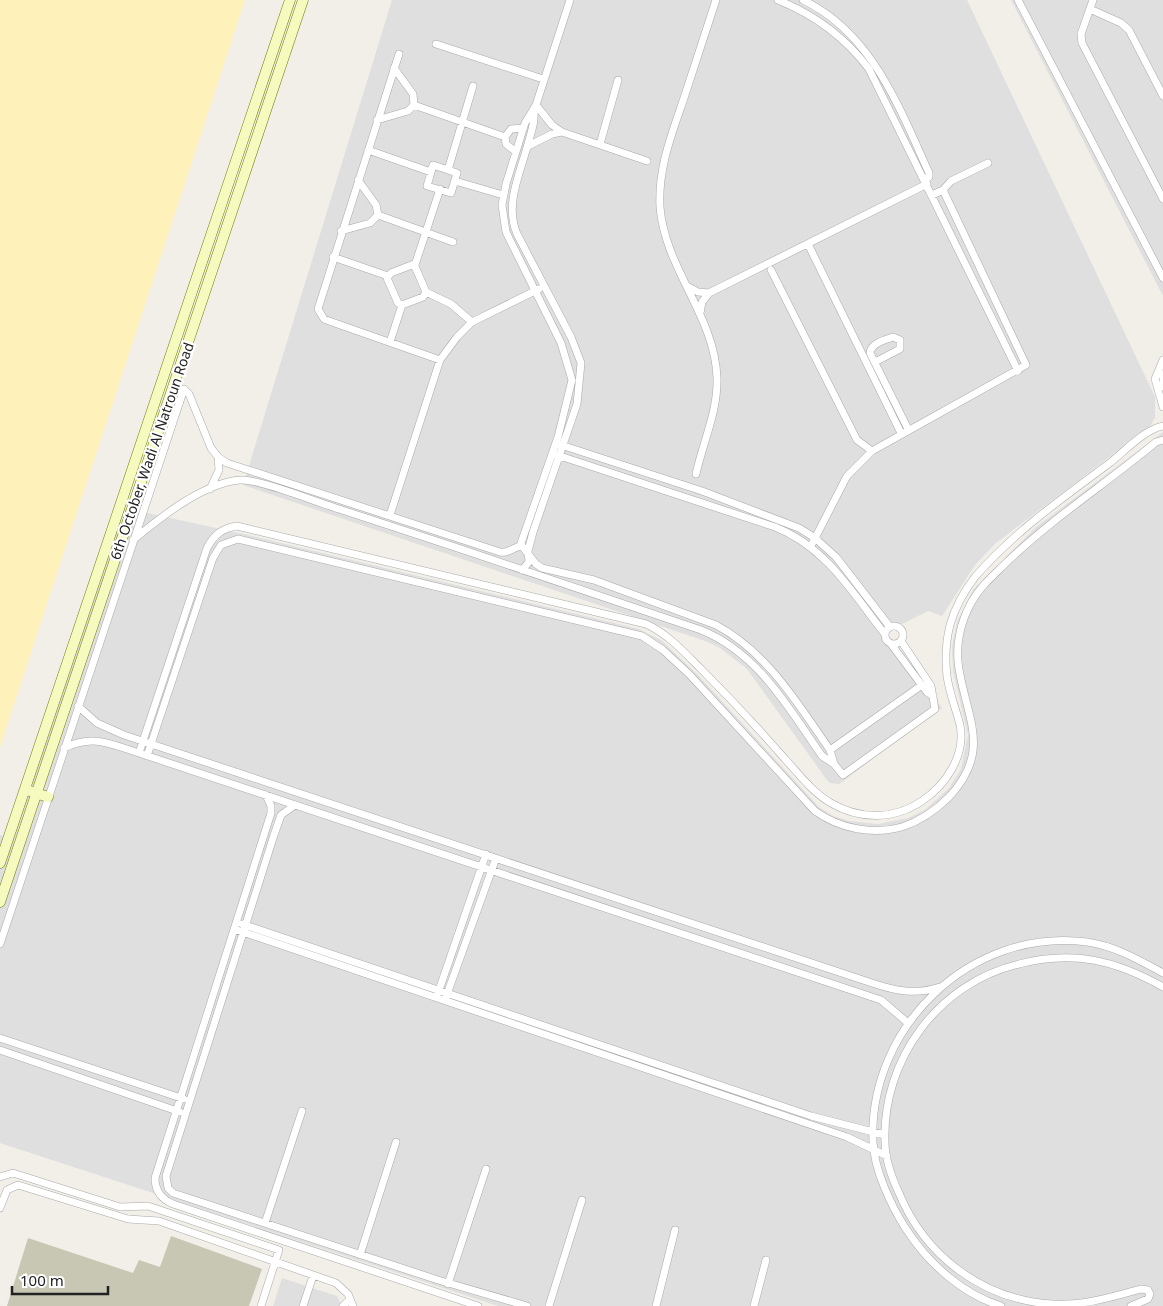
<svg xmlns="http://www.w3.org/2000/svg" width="1163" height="1306" viewBox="0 0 1163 1306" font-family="'Noto Sans',sans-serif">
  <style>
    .residential { fill: #e0dfdf }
    .construction { fill: #c7c7b4 }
    .sand { fill: #fff1ba }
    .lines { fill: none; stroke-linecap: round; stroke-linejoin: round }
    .street-casing { stroke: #a9a9a9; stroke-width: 8 }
    .secondary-casing { stroke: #707d05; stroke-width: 11 }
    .street { stroke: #fff; stroke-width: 7 }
    .secondary { stroke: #f7fabf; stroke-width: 10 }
    .labels { text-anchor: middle; stroke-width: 4.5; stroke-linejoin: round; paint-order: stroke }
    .street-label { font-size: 14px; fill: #222; stroke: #fff }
  </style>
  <rect width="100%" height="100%" fill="#f2efe9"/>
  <path class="residential" d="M392 0H967L1155 397V418L1150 426 996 543 975 565 942 616 928 611 886 632 942 708 839 784 830 783 827 780 747 669 720 648 708 642 243 485Z
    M1011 0H1163V296Z
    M1163 432V1306H498L0 1143V835L14 839 124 508 244 534 639 629 661 640 698 675 819 807 833 816 849 821 878 824 908 818 926 809 949 788 961 769 968 735 953 671 952 646 957 622 973 590 1036 527Z
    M282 1278 337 1296 342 1306H273Z"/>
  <path class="construction" d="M171 1236 262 1269 249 1306H7L28 1238 133 1273 139 1260 160 1267Z"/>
  <path class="sand" d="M0 0H245L0 747Z"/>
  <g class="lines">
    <g class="street-casing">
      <path id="street" d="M778 0C815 15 845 37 869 69L1018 371
        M803 0C872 33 899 107 929 173V177L925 179
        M1018 0 1163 278
        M1093 0 1081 34 1082 43 1163 199
        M1090 9 1121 23 1129 30 1163 96
        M436 44 543 79
        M399 54 318 309 324 319 329 321 440 360
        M414 105 505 137
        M536 105 552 125 562 132 647 161
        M377 120 408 111 414 105 413 94 394 68
        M600 144 618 80
        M528 146 552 134 562 132
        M368 150 431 172
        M516 152 506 144 505 137 511 129 523 128
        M433 165 457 173 451 193 427 186Z
        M448 170 473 86
        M455 181 503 195
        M932 195 943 190 951 181 988 163
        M378 215 453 242
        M341 231 370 223 378 215 376 205 358 180
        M808 244 901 433
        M333 257 388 276
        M414 264 426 292 423 297 402 305 398 303 387 278 391 273Z
        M415 265 440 189
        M771 270 857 440 872 451
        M687 286 698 292 709 293 927 184
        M426 292 451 304 472 322
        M700 313 702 302 709 293
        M390 342 402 305
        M1163 360 1155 379 1163 407
        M875 362 900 349V340L893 337C885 340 871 343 870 353L908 429
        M1163 374V387
        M558 444 702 491 799 528 815 538 836 557 890 627
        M557 455 775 527C826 547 852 592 884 633
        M696 474C703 442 718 411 717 378 715 316 665 269 660 207 658 169 671 136 683 101 694 67 705 34 716 0
        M210 489 219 470 218 457
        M390 515 440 360 457 337 472 322 539 289
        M133 540C161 517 203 483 240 480 257 478 321 504 342 510 462 549 581 589 701 630 758 653 788 707 822 756L834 764 843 775 935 709 931 686 901 641
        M520 546 558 437 572 380 561 343 506 232 502 205 506 184 525 123 536 105 570 0
        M811 546 847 476 872 451 1026 365 943 190
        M522 570 529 562 528 551 533 532 577 404 581 363 571 337 517 234C504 203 521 172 529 140 532 130 535 121 534 110
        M885 635a9 9 0 1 1 18 0a9 9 0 1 1-18 0Z
        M891 644 927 692 933 696
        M78 706 97 723 124 735 872 983C896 991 915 995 940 987
        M64 748C94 734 110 744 139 753L881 1000 908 1023
        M830 750 922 685
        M139 753 207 548C214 535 222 528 237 526L646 624C668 634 684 652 701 669 730 698 758 728 785 759 799 774 812 792 831 803 860 820 894 820 922 801 946 785 966 755 960 725 956 709 949 692 947 676 945 659 946 641 950 625 955 608 964 591 975 577 1014 532 1064 497 1111 462 1126 450 1144 430 1163 426
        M147 756 213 558 221 545 238 539 642 636 663 650 689 674 815 811C840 829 873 835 902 827 920 821 935 811 949 797 992 751 967 719 959 669 955 647 960 623 971 603 980 586 995 574 1008 561 1054 517 1107 483 1156 442L1163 440
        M266 795 271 806V813L155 1178C155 1191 161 1199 173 1204L478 1306
        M295 805 281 815 274 835 166 1176 168 1188 173 1193 438 1280 527 1306
        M242 924 811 1116 885 1135
        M234 929 847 1137 887 1156
        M0 944 184 389 189 394 211 448 218 457 227 463 500 552C509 554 514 546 522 546L536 564 542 568 594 580 716 625C767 652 798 704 830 750L834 764
        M438 993 486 854
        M446 997 496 858
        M0 1038 184 1099
        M0 1050 180 1112
        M0 1177 13 1173 120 1207 148 1206 279 1250 261 1306
        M0 1208 7 1190 18 1185 128 1219 159 1221 336 1283 348 1294 353 1306
        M265 1223 302 1111
        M360 1255 396 1142
        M448 1284 486 1169
        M303 1306 313 1276
        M343 1306 350 1299
        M549 1306 582 1200
        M656 1306 675 1230
        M754 1306 766 1260
        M1001 1306C962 1294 928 1263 906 1229 891 1206 874 1169 873 1142 868 1027 971 927 1087 942 1115 946 1139 960 1163 973
        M1131 1306 1148 1299 1150 1294 1148 1290 1141 1289C1112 1297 1083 1306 1052 1304 983 1300 925 1256 899 1193 892 1178 885 1159 885 1142 882 1060 938 983 1019 964 1073 950 1115 960 1163 987"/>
    </g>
    <g class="secondary-casing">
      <path id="secondary" d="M30 791 48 797
        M0 863 290 0
        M0 902 303 0"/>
    </g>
    <use href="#street" class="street"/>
    <use href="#secondary" class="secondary"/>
  </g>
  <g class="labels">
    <g class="street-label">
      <text transform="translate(152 451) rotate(-71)" y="5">6th October, Wadi Al Natroun Road</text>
    </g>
  </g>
  <path d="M12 1286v8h96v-8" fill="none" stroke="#222222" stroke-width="2.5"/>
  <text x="20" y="1286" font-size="15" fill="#222222" stroke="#ffffff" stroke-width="4" paint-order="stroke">100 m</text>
</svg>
